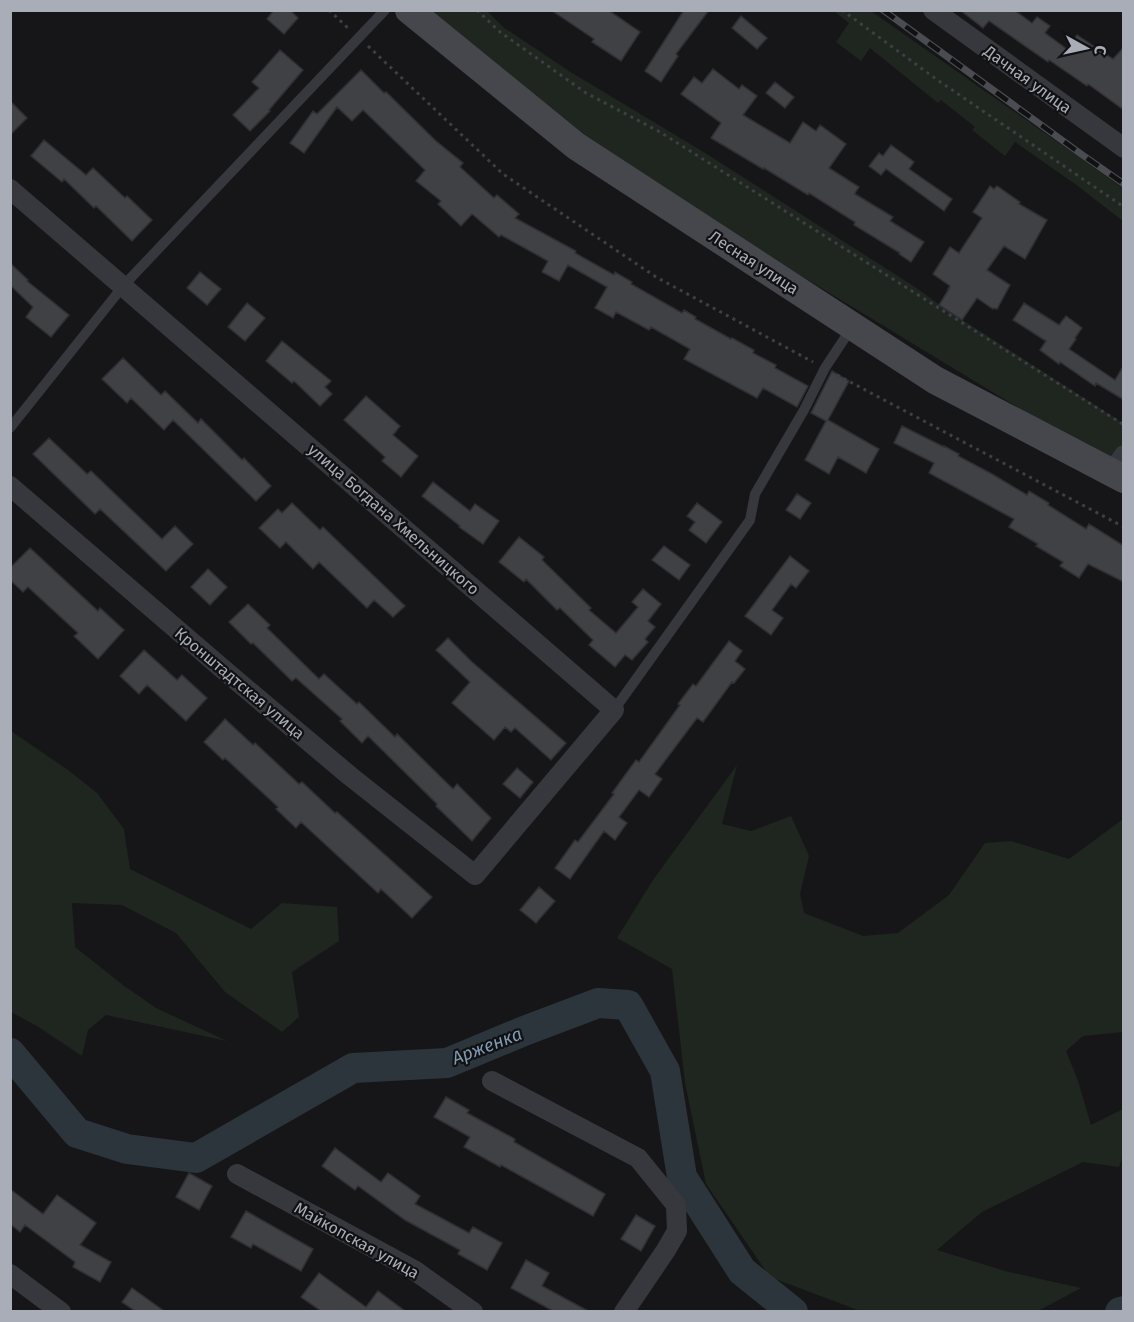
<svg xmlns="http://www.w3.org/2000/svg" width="1134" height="1322" viewBox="0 0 1134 1322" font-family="'Fira Sans',sans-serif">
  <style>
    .green { fill: #1e261f }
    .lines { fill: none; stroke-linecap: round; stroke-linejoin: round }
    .river { stroke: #2c353c; stroke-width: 30 }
    .building { fill: #404145; stroke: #303034; stroke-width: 1.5 }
    .path { stroke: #3d3f44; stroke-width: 3; stroke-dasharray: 3 4.5; stroke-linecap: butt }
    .lane { stroke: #37383d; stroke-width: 10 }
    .street { stroke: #37383d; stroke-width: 20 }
    .secondary { stroke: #45474d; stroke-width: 28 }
    .rail-casing { stroke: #4a4c52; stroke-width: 7 }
    .rail { stroke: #111113; stroke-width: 4.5; stroke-dasharray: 14; stroke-linecap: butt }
    .labels { text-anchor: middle; stroke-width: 4.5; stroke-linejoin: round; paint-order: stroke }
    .street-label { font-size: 16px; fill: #a8adb8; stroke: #111113 }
    .water-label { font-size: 18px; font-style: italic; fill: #7f9bb3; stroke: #111113 }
  </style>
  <rect width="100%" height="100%" fill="#161618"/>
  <path class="green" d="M430 11H487L503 27 569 71 702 151 915 287 947 310 1123 423V447L1111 459 1027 413 780 263 591 142Z
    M834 11H871L1123 188V221L1075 184 1015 142 1005 156 972 130 975 127 941 100 938 103 870 48 861 61 836 42 849 23Z
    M11 731 68 770 97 793 124 829 130 869 251 929 282 903 337 907 339 941 292 972 299 1017 282 1032 225 992 176 933 122 905 72 903 75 947 123 985 156 1008 227 1041 106 1015 88 1030 82 1056 37 1026 11 1012Z
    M737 765 722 824 751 831 791 816 809 856 800 894 804 913 863 936 898 933 949 895 985 843 1011 841 1069 859 1123 819V1032L1083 1036 1066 1051 1078 1081 1091 1125 1123 1109V1155L1119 1167 1083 1162 982 1212 937 1250 1005 1271 1081 1288 1038 1311 863 1312 770 1277 706 1184 685 1083 672 969 617 938 653 880Z"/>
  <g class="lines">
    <path class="river" d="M10 1053 77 1133 127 1149 196 1158 353 1068 447 1063 524 1031 598 1003 628 1005 665 1071 682 1177 742 1271 793 1312
      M1120 1312 1124 1311"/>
  </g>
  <path class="building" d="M274 10H290L298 18 284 34 267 19Z
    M551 10H608L640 32 621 61 592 42 594 39Z
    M684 10H709L676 54 678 56 661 82 645 71Z
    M960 10H1014L1032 23 1037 17 1050 26 1045 33 1067 49 1077 35 1113 59 1124 47V110L1088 84 1087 86 1049 60 1048 62 989 21 983 28Z
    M741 16 767 38 757 49 732 28Z
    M280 50 303 70 269 110 270 111 250 131 233 115 259 88 252 82Z
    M713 69 739 89 742 85 757 96 743 115 790 143 803 122 816 131 820 125 846 144 829 168 859 187 855 193V194L893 217 890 221 924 242 911 262 899 254 900 253 854 225 855 222 809 193 808 195 764 168 763 169 711 138 721 123 681 94 694 77 702 83Z
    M361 70 384 93 386 92 436 141 463 163 460 167 494 198 497 195 519 214 515 218 576 251 575 253 614 275 615 272 632 282 631 284 682 313 684 310 696 317 695 319 731 339 732 338 754 350 753 353 776 365 775 368 808 386 797 407 763 388 757 398 684 359 690 349 651 327 649 330 616 312 613 318 595 308 607 287 568 265 559 281 542 272 548 261 501 235 499 237 472 214 461 226 438 204 441 201 416 181 425 170 363 110 352 121 337 107 304 153 290 143 313 111 317 114Z
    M775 82 794 97 785 108 766 93Z
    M10 101 27 118 10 135Z
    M44 140 86 175 93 168 125 198 127 196 152 220 132 241 96 206 94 208 64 179 62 182 31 156Z
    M891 145 914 162 909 169 952 199 944 211 886 169 881 175 869 166 879 153 883 156Z
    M990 186 994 189 997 186 1020 202 1019 204 1047 220 1025 259 1004 246 987 270 1010 285 997 309 994 308 993 309 977 298 962 320 939 305 949 289H948L950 286 933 274 950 247 959 253 982 218 973 212Z
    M10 263 28 280 27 281 69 315 51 337 26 317 33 307 10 285Z
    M200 272 221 289 207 305 187 288Z
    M247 303 265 318 245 341 228 327Z
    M1024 303 1059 325 1066 316 1082 328 1075 338 1076 339 1069 349 1115 380 1124 365V400L1096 383 1095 386 1060 362 1059 364 1040 350 1046 341 1013 320Z
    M282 341 331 381 325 387 332 394 320 406 294 381 292 383 266 361Z
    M123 358 161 395 165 391 198 423 201 419 242 460 244 458 271 486 256 501 173 420 164 430 131 398 127 403 102 379Z
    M832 371 849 381 828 420 879 449 866 473 838 457 829 474 805 460 826 421 811 413Z
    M366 396 400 426 393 435 418 456 401 477 382 461 385 457 344 420Z
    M902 426 944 447V446L959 454 958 456 992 474 1027 495 1029 491 1049 503 1048 505 1086 529 1089 524 1124 546V582L1088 564 1079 578 1060 566 1063 562 1036 546 1038 544 1009 527 1014 519 929 473 934 463 894 443Z
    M49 438 87 474 91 471 162 539 175 526 193 544 166 571 100 509 95 514 33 454Z
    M433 482 470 511 475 504 499 521 483 544 459 527 460 526 422 496Z
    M797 494 811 503 800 519 786 510Z
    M292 503 320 530 323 527 405 606 393 617 374 600 367 608 319 562 313 569 286 542 280 548 259 528 278 509 282 513Z
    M697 503 722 522 706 543 689 530 695 522 687 516Z
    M519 537 544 557 542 560 591 608 589 610 616 633 638 607 632 602 643 589 661 604 648 621 655 627 645 639 648 642 632 660 625 655 615 667 589 645 593 640 560 608 557 610 526 579 524 582 499 562Z
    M664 546 690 565 679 580 652 560Z
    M30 548 98 611 100 608 124 630 98 659 74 636 78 633 28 587 23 592 10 580V568Z
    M790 556 809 571 796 588 791 584 772 610 783 618 771 635 745 616Z
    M208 569 227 587 210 605 191 587Z
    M248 604 270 625 267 628 319 679 324 674 357 704 359 702 395 737 397 734 453 789 457 784 491 818 472 841 436 806 437 804 368 736 362 743 340 721 342 719 296 678 292 681 253 643 251 644 229 622Z
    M448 638 472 662 566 743 551 760 515 728 511 732 505 727 494 740 452 703 470 682 436 650Z
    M729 641 742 651 735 661 745 669 734 683 732 682 703 722 697 718 655 774 662 779 649 797 639 790 619 817 627 823 615 840 604 831 570 879 555 868 575 840 578 842 614 794 612 793 636 760 639 762 680 705 678 704 693 684 696 686Z
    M144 650 177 680 182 675 207 698 186 721 147 685 139 694 120 676Z
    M225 719 253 745 255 743 299 784 302 782 335 813 337 812 432 897 412 918 381 889 378 893 301 822 296 828 276 809 278 807 225 758 223 760 204 742Z
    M517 768 533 782 520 798 503 784Z
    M539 887 555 901 536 923 520 910Z
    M446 1097 469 1110 467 1113 515 1139 514 1142 605 1194 593 1216 501 1165 500 1167 464 1147 470 1137 434 1117Z
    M335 1148 381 1182 388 1173 420 1196 415 1204 469 1233 473 1227 502 1243 487 1270 458 1254 460 1250 405 1220 358 1186 355 1190 322 1166Z
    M189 1173 212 1186 199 1210 176 1197Z
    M10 1189 43 1214 57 1195 96 1223 80 1245 111 1262 100 1282 73 1267 75 1262 25 1225 20 1232 10 1224Z
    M246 1211 313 1249 301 1271 253 1244 251 1248 231 1237Z
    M636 1215 655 1226 641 1251 621 1239Z
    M526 1260 549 1273 542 1286 588 1311H553L511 1288Z
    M319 1273 366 1307 378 1291 405 1311H321L301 1297Z
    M132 1288 164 1311H135L122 1302Z"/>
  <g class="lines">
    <path class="path" d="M329 10 350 30
      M477 10 500 32 586 93 660 132 1124 425
      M842 10 936 79 1124 207
      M368 46 503 174 656 277 813 362
      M837 375 1124 527"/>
    <path class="lane" d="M10 428 124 285 385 10
      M614 710 750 520 755 494 804 410 825 368 852 327"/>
    <path class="street" d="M933 10 1124 148
      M10 189 614 710 475 875 350 776 231 676 10 486
      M1112 472 1124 455
      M492 1081 638 1158 676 1205 677 1231 666 1250 624 1312
      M237 1174 414 1270 473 1312
      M10 1274 61 1312"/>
    <path class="secondary" d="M409 10 576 146 935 380 1124 479"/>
    <g class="rail-casing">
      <path id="rail" d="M883 10 1081 154 1124 184"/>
    </g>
    <use href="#rail" class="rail"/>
  </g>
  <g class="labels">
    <g class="street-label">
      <text transform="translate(1028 79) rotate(36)" y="6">Дачная улица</text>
      <text transform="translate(754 262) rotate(33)" y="6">Лесная улица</text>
      <text transform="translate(394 519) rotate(41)" y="6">улица Богдана Хмельницкого</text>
      <text transform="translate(240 683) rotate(40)" y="6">Кронштадтская улица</text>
      <text transform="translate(357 1240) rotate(29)" y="6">Майкопская улица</text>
    </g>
    <g class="water-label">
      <text transform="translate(487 1046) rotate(-21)" y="6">Арженка</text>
    </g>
  </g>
  <rect width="1134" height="1322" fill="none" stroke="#a8adb8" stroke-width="24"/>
  <g transform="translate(1086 48) rotate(98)" stroke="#111113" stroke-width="4.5" paint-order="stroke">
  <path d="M0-4.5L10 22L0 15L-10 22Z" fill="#a8adb8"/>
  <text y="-9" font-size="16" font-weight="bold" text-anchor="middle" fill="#a8adb8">С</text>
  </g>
</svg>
